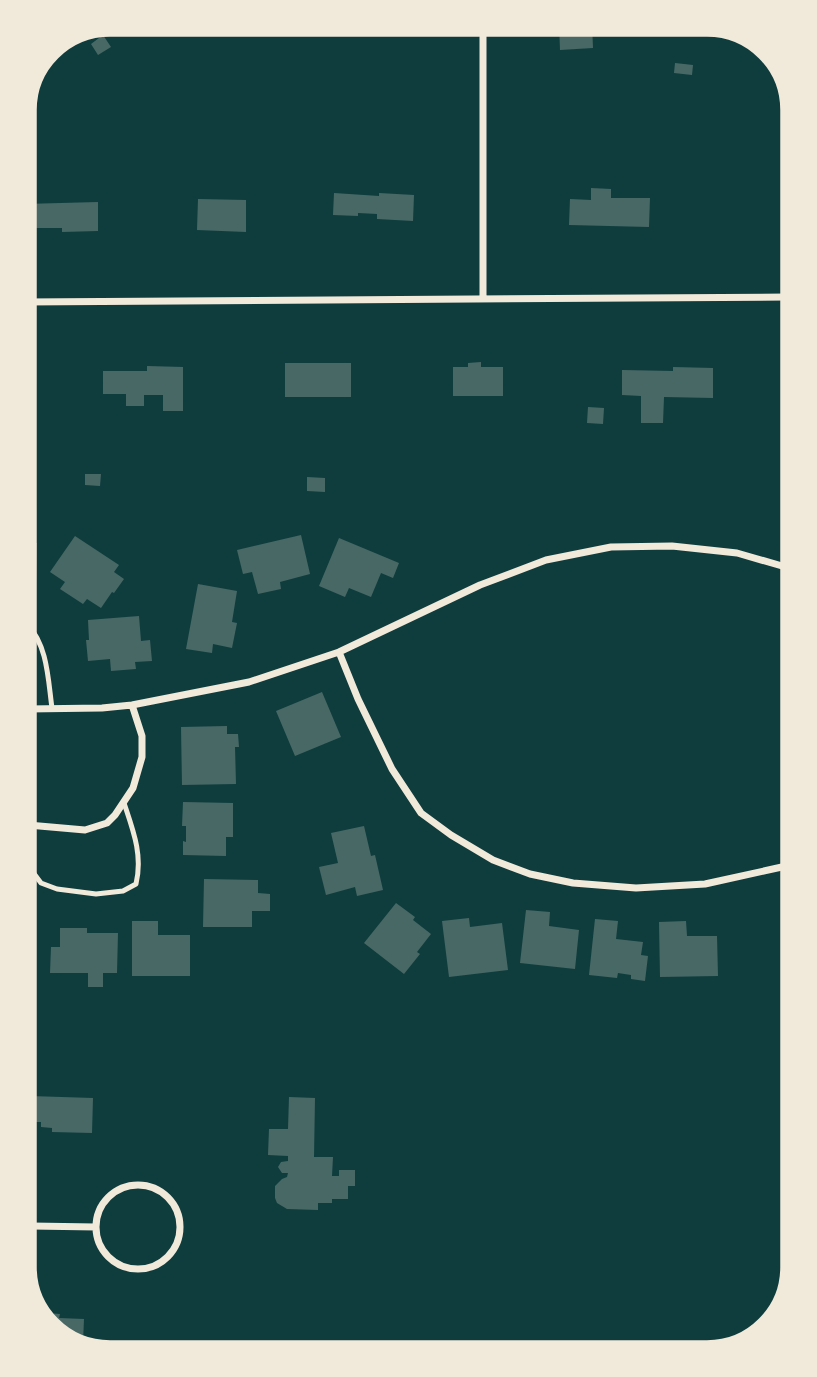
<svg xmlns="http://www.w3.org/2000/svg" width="817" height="1377" viewBox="0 0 817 1377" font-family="'Public Sans',sans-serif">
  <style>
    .building { fill: #486865 }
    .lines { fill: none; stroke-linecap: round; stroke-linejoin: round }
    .service { stroke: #f1e9da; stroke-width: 5 }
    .minor { stroke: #f1e9da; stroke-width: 7 }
    .rim { fill: none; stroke: #f1e9da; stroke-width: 3.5 }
  </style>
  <rect width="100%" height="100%" fill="#0f3d3e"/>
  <path class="building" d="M559 23H592L593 48 560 50Z
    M103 35 111 47 98 55 91 44Z
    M675 63 693 65 692 75 674 73Z
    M591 188 611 189V198H650L649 227 569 225 570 199 591 200Z
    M334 193 379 196V193L414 195 413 221 377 219V214L358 213V216L333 215Z
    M198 199 246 200V232L197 230Z
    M98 202V231L62 232V228H24V204Z
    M481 362V367H503V396H453V367H468V363Z
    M285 363H351V397H285Z
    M147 366 183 367V411H163V395H144V406H126V394H103V371H147Z
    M673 367 713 368V398L664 397 663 423H641V396L622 395V370L673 371Z
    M588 407 604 408 603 424 587 423Z
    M85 474H101L100 486 85 485Z
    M307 477 325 478V492L307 491Z
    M301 535 310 574 280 582 281 589 258 594 252 572 243 574 237 550Z
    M75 536 119 565 114 572 124 579 114 593 112 592 101 608 87 599 83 604 60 589 65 582 50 572Z
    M339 538 399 563 393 578 381 573 371 597 349 588 345 597 319 586Z
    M26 543H37L36 586H26Z
    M198 584 237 591 232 622 237 623 232 648 213 644 212 653 186 649Z
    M139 616 141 641 150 640 152 661 135 662 136 669 111 671 110 659 88 661 86 640H89L88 620Z
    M322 692 341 737 295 756 276 711Z
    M227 726V734H238L239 747H235L236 784 182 785 181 727Z
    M183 802 233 803V837H226V856L183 855V841L186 842V826H182Z
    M364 826 371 856 375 855 383 890 357 896 355 887 326 895 319 867 338 863 331 833Z
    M204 879 258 880V893L270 894V911H252V927H203Z
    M396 903 415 917 413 920 431 934 417 952 420 954 404 974 364 943Z
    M526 910 550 912 549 926 579 930 575 969 520 963Z
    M469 918 470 927 502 923 508 970 449 977 442 921Z
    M595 919 618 921 616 939 643 942 641 955 648 956 645 981 631 979V975L618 973 617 978 589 975Z
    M132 921H158V935H190V976H132Z
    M686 921 687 936H717L718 976 660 977 659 922Z
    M60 928H87V933H118L117 973H103V987H88V973H50L51 947H60Z
    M30 1096 93 1098 92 1133 52 1132V1128L41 1127V1122H30Z
    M289 1097 315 1098 314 1157H333L332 1176H339V1170H355V1186H348V1199H332V1203H318V1210L287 1209 277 1203 275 1198V1186L282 1179 287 1177 288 1173H282L278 1167 281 1162 288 1161V1156L268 1155 269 1129H288Z
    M35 1309H47V1313L60 1314 59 1318 84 1319 83 1343H70L61 1339Z"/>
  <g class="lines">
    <path class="service" d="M27 624C48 646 48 680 52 708
      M29 826V857L32 871 41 883 57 889 96 894 123 891 136 884C143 855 133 830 124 803"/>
    <path class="minor" d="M483 23V299
      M24 302 787 297
      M339 652 358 699 392 769 421 813 451 835 493 860 530 874 573 883 636 888 705 884 791 865
      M27 709 102 708 132 705 249 682 339 652 480 585 546 560 611 547 672 546 737 553 789 568
      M28 825 85 830 107 823 115 815 133 788 142 757V736L132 705
      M96 1227a42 42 0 1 1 84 0a42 42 0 1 1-84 0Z
      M31 1226 96 1227"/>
  </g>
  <path d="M0 0H817V1377H0ZM110 35H707A75 75 0 0 1 782 110V1267A75 75 0 0 1 707 1342H110A75 75 0 0 1 35 1267V110A75 75 0 0 1 110 35Z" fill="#f1e9da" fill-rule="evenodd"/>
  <path class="rim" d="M110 35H707A75 75 0 0 1 782 110V1267A75 75 0 0 1 707 1342H110A75 75 0 0 1 35 1267V110A75 75 0 0 1 110 35Z"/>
</svg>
